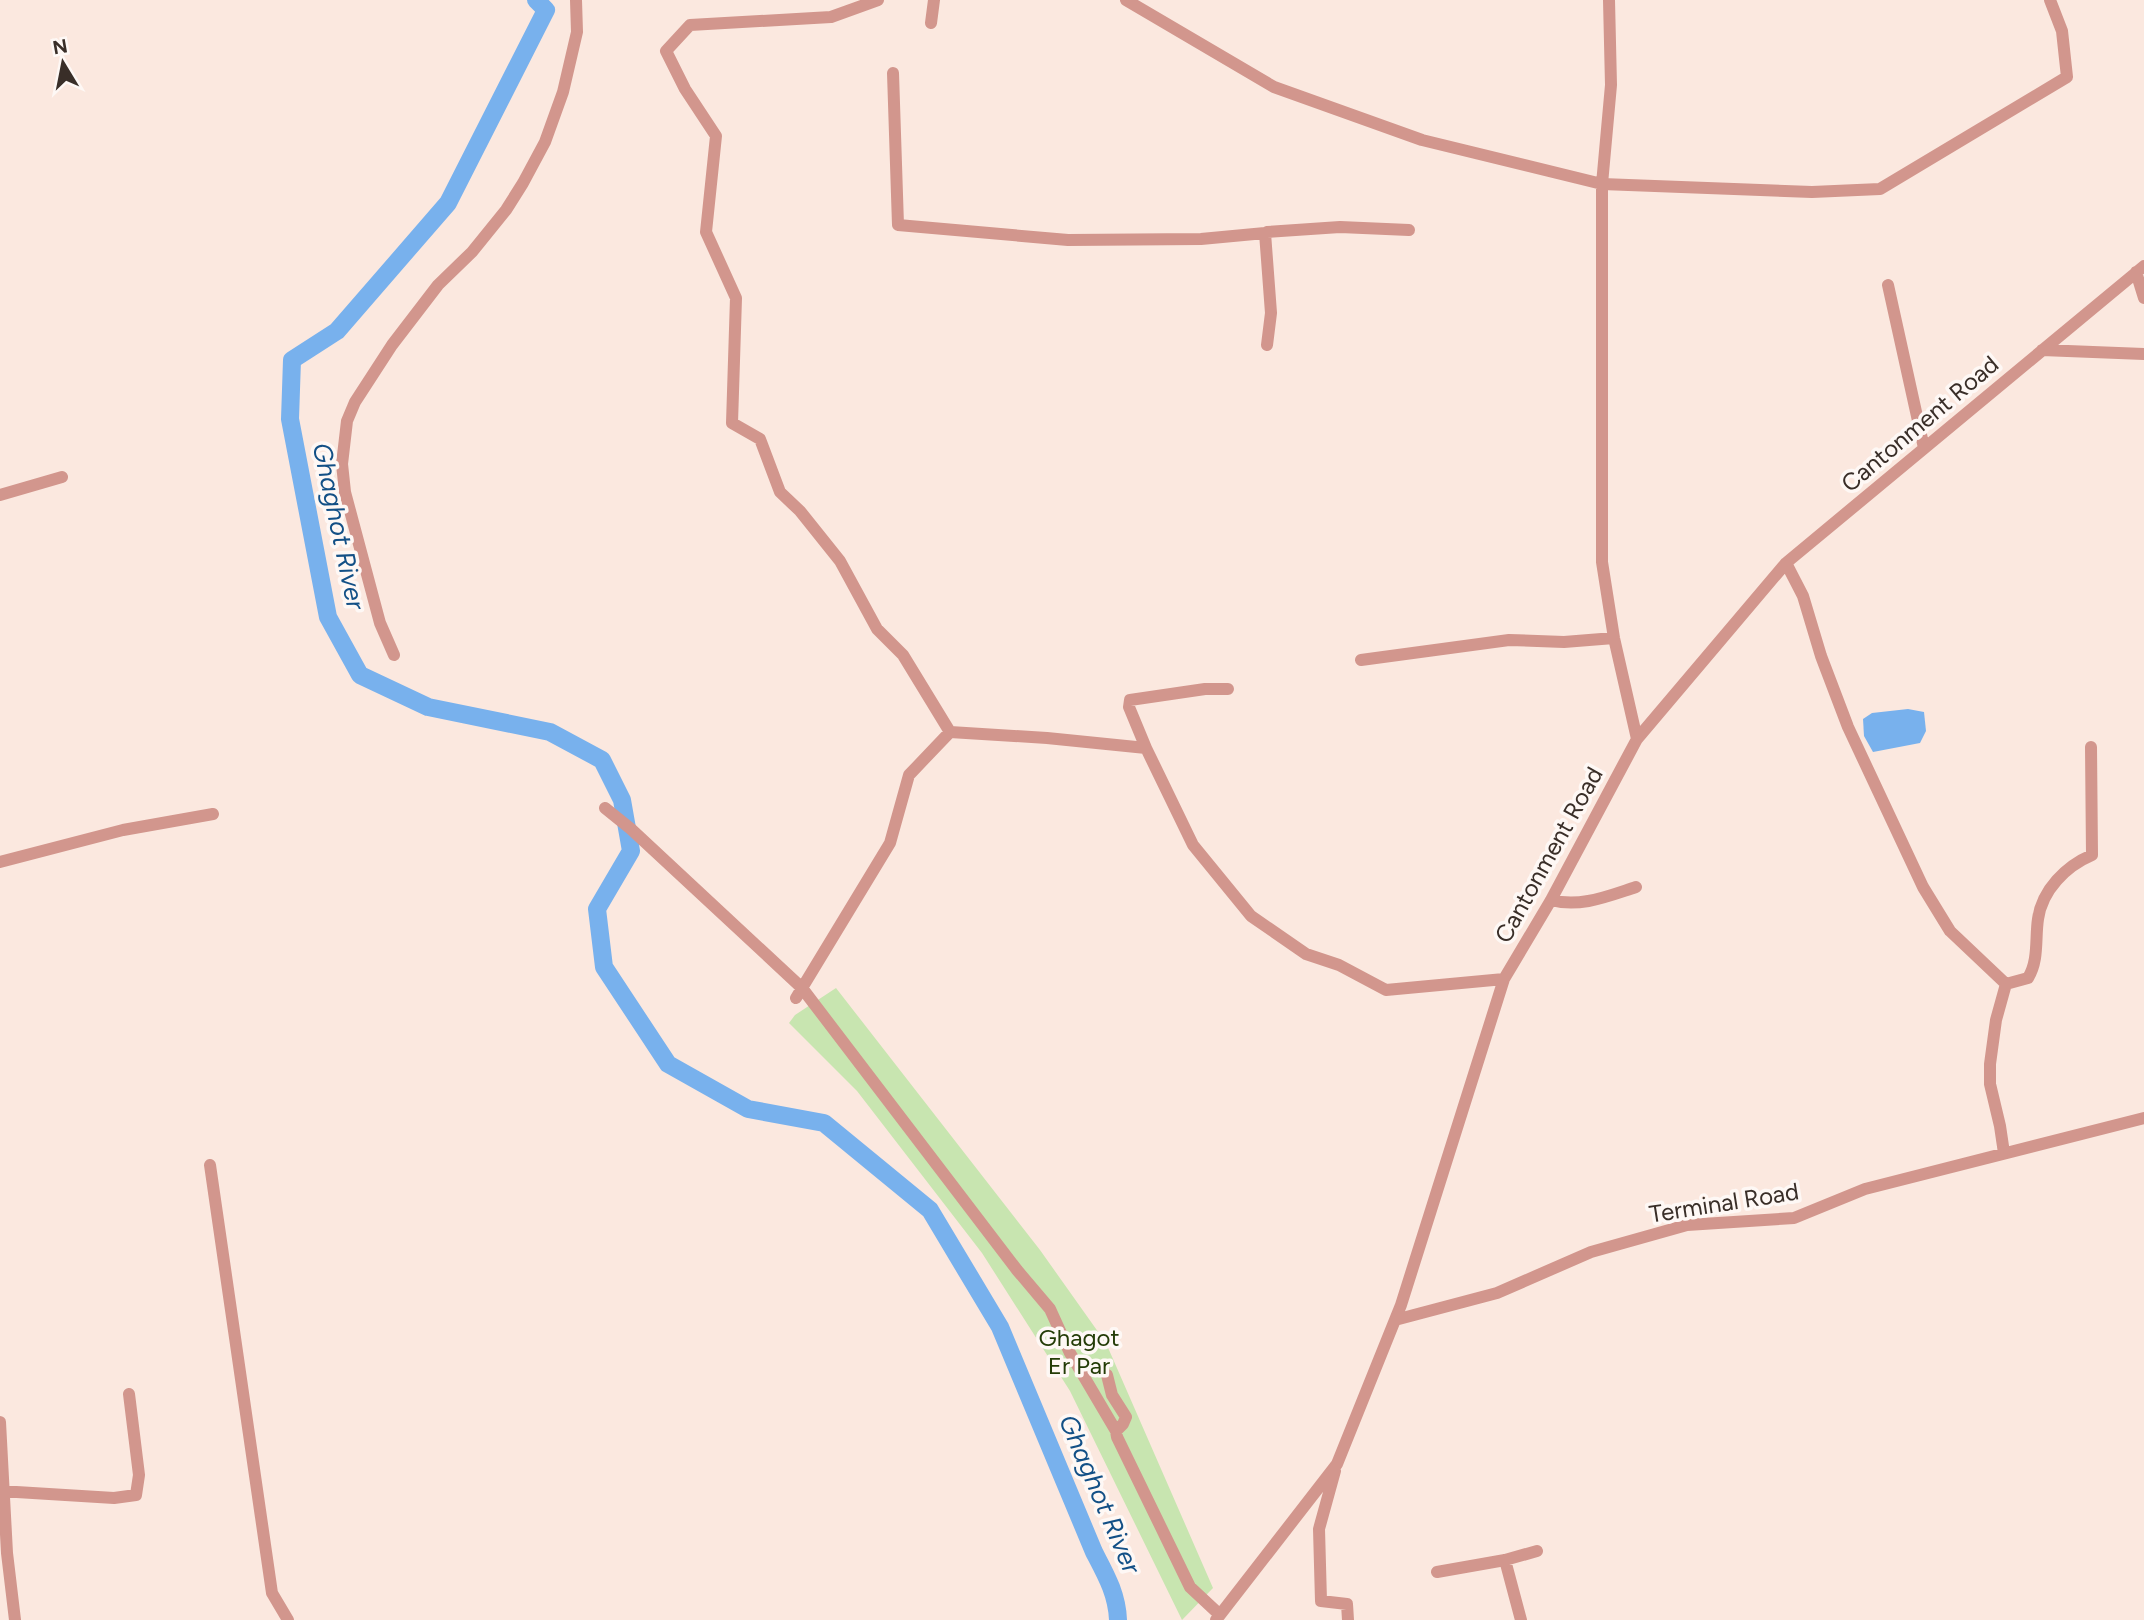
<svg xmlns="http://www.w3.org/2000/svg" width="2144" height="1620" viewBox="0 0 2144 1620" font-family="Figtree,sans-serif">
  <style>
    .green { fill: #c8e5b0 }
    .water { fill: #78b1ed }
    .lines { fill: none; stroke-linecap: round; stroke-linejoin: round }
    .river { stroke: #78b1ed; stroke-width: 18 }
    .minor { stroke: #d2968d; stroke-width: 12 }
    .labels { text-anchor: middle; stroke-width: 7; stroke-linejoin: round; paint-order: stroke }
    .street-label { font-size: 24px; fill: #392e28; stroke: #fef8f5 }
    .park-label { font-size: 24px; fill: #243c07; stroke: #fef8f5 }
    .water-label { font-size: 26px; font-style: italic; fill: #135086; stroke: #fef8f5 }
  </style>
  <rect width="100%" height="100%" fill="#fbe8df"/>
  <path class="green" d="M836 988 1040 1250 1106 1343 1213 1588 1182 1620 1070 1391 982 1253 857 1091 789 1023 795 1015Z"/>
  <path class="water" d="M1908 709 1924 712 1926 731 1920 743 1873 752 1864 736 1863 719 1872 713Z"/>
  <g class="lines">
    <path class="river" d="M536 0 546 10 448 203 337 331 292 360 290 419 328 617 360 675 428 707 550 732 602 760 622 800 631 851 597 909 604 967 668 1064 748 1109 824 1123 930 1210 1000 1327 1094 1552C1106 1575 1117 1594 1118 1620"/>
    <path class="minor" d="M878 0 831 17 690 25 666 51 685 89 716 136 706 232 736 298 732 423 760 439 780 492 800 511 840 561 877 629 903 655 950 732
      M1126 0 1274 87 1422 140 1602 184 1812 192 1880 189 2067 77 2062 31 2050 0
      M1609 0 1611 85 1602 184V562L1614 638 1637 739
      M931 23 934 0
      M893 73 898 225 1068 240 1201 239 1265 233 1267 232 1340 227 1409 230
      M1265 233 1271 313 1267 345
      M2136 272 2144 298
      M1888 285 1924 448
      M2042 350 2144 354
      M0 495 62 477
      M1786 563 1803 596 1821 656 1848 727 1923 887 1950 931 2006 984
      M394 655 380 623 345 492 342 464 347 421 355 402 392 345 438 285 472 252 506 210 523 183 545 142 563 92 577 32 576 0
      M1361 660 1509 640 1564 642 1614 638
      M1146 748 1129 707 1130 700 1205 689H1228
      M605 808 631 829 802 988 1017 1270 1050 1309 1070 1353 1116 1431 1123 1424 1126 1417 1112 1395 1107 1375
      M0 862 123 830 213 814
      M1551 900C1580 908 1608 896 1636 887
      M796 998 890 843 909 775 950 732 1047 738 1146 748 1193 845 1251 916 1306 954 1339 965 1386 990 1504 979
      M2004 1153 2000 1126 1990 1084V1064L1996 1020 2006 984 2028 978C2039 960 2035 939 2038 919 2042 890 2066 866 2092 855L2091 747
      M210 1165 272 1593 288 1620
      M1395 1320 1497 1293 1591 1252 1687 1225 1794 1218 1865 1189 2144 1118
      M0 1422 7 1553 15 1620
      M1116 1431 1117 1437 1190 1587 1220 1615
      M1335 1471 1319 1529 1321 1601 1347 1604 1348 1620
      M0 1491 114 1498 136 1495 139 1475 129 1394
      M1505 1560 1521 1620
      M1437 1572 1505 1560 1537 1551
      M1216 1620 1337 1464 1401 1305 1504 979 1551 900 1637 739 1786 563 2144 266"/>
  </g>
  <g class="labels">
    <g class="street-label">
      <text transform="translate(1920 424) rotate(-40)" y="8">Cantonment Road</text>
      <text transform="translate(1549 855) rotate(-61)" y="8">Cantonment Road</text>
      <text transform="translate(1724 1203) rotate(-9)" y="8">Terminal Road</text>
    </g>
    <g class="park-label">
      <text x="1079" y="1346">Ghagot<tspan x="1079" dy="28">Er Par</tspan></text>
    </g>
    <g class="water-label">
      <text transform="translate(339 526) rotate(78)" y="9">Ghaghot River</text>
      <text transform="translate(1100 1494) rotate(67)" y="9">Ghaghot River</text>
    </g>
  </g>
  <g transform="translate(63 63) rotate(350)" stroke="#fef8f5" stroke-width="5" paint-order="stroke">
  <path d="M0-5L12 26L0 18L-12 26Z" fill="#392e28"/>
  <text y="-10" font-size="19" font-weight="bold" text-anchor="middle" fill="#392e28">N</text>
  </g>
</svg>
